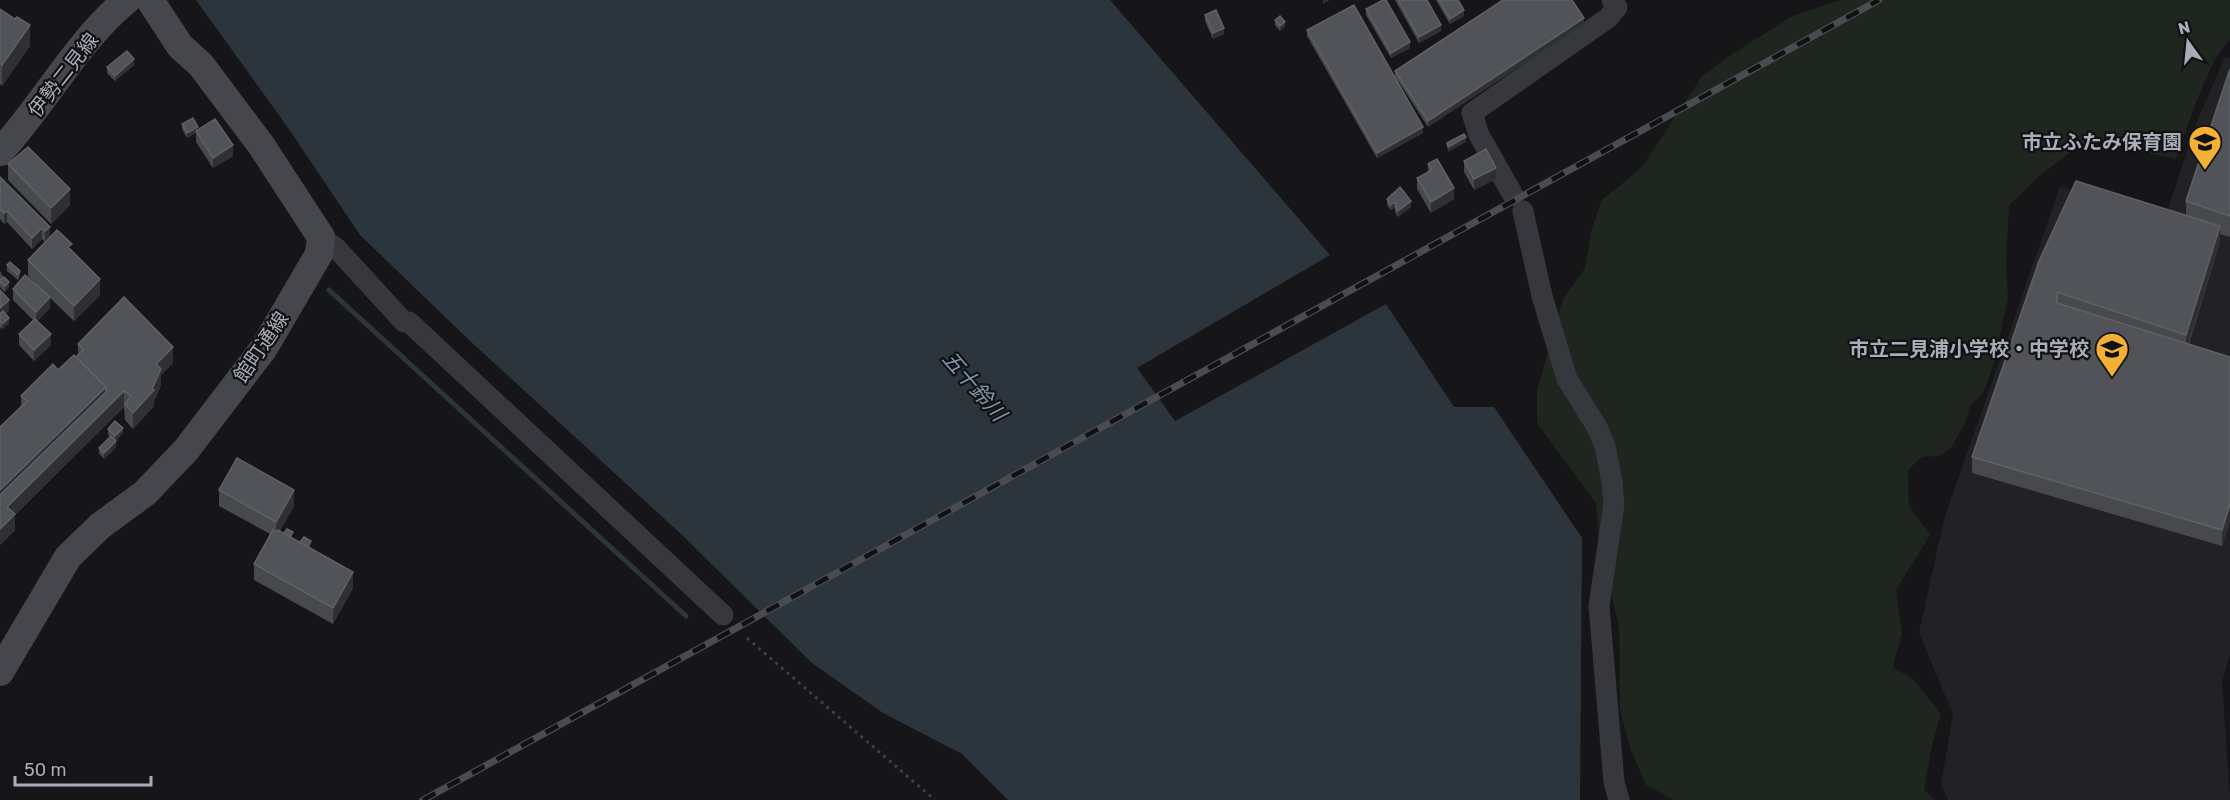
<svg xmlns="http://www.w3.org/2000/svg" width="2230" height="800" viewBox="0 0 2230 800" font-family="Rubik,'Noto Sans JP',sans-serif">
  <style>
    .built { fill: #222225 }
    .green { fill: #1e261f }
    .water { fill: #2c353c }
    .lines { fill: none; stroke-linecap: round; stroke-linejoin: round }
    .stream { stroke: #2c353c; stroke-width: 5 }
    .path { stroke: #3d3f44; stroke-width: 3; stroke-dasharray: 3 4.5; stroke-linecap: butt }
    .minor { stroke: #37383d; stroke-width: 21 }
    .secondary { stroke: #45474d; stroke-width: 28 }
    .rail-casing { stroke: #4a4c52; stroke-width: 7 }
    .rail { stroke: #111113; stroke-width: 4.5; stroke-dasharray: 14; stroke-linecap: butt }
    .wall { fill: #47494d }
    .shaded-wall { fill: #2f3033 }
    .building { fill: #525359; stroke: #5f6168; stroke-width: 1.5 }
    .labels { text-anchor: middle; stroke-width: 4.5; stroke-linejoin: round; paint-order: stroke }
    .street-label { font-size: 20px; fill: #a8adb8; stroke: #111113 }
    .poi-label { font-size: 20px; font-weight: bold; fill: #a8adb8; stroke: #111113; text-anchor: end }
    .water-label { font-size: 21px; font-style: italic; fill: #7f9bb3; stroke: #111113 }
  </style>
  <rect width="100%" height="100%" fill="#161618"/>
  <path class="built" d="M2225 57 2230 58V654L2222 682 2230 800H1948L1941 784 1953 714 1919 633 1944 519 2060 187 2165 218 2196 124Z"/>
  <path class="green" d="M1840 0H2230V40C2210 55 2186 132 2176 159L2143 152 2117 138 2072 151 2037 178 2009 205 2006 264 2008 298 1994 363 1984 392 1970 406 1965 423 1951 448 1939 456 1922 457 1908 470 1909 506 1930 535 1896 590 1902 633 1893 667 1914 680 1941 714 1932 745 1924 789 1934 800H1674L1646 785 1630 748 1620 708 1619 626 1599 542 1596 503 1537 423V391L1563 299 1585 268 1591 232 1601 201 1642 167 1702 76 1740 49 1793 16Z"/>
  <path class="water" d="M196 0H1110L1330 255 1137 368 1175 421 1386 304 1454 407H1494L1582 538 1580 800H1008L962 754 883 713 812 663 680 533 469 340 360 235 291 132Z"/>
  <g class="lines">
    <path class="stream" d="M329 290 686 616"/>
    <path class="path" d="M747 638 935 800"/>
    <path class="minor" d="M1513 195 1479 135 1472 113 1608 18 1617 7 1612 0
      M1523 211 1542 296 1567 379 1597 427 1605 446 1612 482 1614 504 1599 606 1614 782 1619 800
      M321 237 337 249 404 322H409L723 615"/>
    <path class="secondary" d="M0 152C44 104 78 40 127 0
      M0 672 68 557 100 526 145 493 186 450 264 348 319 254 321 237 261 145 201 65 180 46 150 0"/>
    <g class="rail-casing">
      <path id="rail" d="M423 800 1879 0"/>
    </g>
    <use href="#rail" class="rail"/>
  </g>
  <path class="wall" d="M1395 0H1427L1441 31 1419 43Z
    M1436 0H1458L1464 16 1450 24Z
    M0 9 15 19 30 46 2 86 0 84Z
    M1366 9 1410 48 1391 58 1366 15Z
    M1205 15 1224 34 1213 39 1205 21Z
    M1275 20 1285 27 1280 31 1275 25Z
    M1584 24 1428 127 1395 76V71Z
    M1307 30 1423 133 1377 158 1307 36Z
    M134 65 115 81 107 73V67Z
    M2230 69V237L2220 234V242L2189 344 2230 357V520L2222 546 1972 473V457L2076 181 2186 215V201Z
    M182 124 198 130 233 156 213 168 196 142V133L187 138 182 129Z
    M1464 161 1496 179 1474 190 1464 172Z
    M8 164 70 205 51 224 8 180Z
    M1428 164 1454 199 1431 213 1417 189V178L1428 172Z
    M0 177 50 227V238L72 251 100 295 74 321 50 298V308L37 321 51 345 34 361 19 345V334L33 320 13 300V289L36 284 28 276V260L45 242 42 239 32 249 7 222 4 224 0 219Z
    M1387 199 1411 207 1398 217 1395 212V208L1391 210 1387 205Z
    M7 265 20 277 18 280 7 271Z
    M0 271 9 287 5 292 0 287Z
    M0 290 9 310 5 314 9 323 2 329 0 327Z
    M78 344 173 363 161 375V385L154 401V406L133 429 125 420 124 407 15 515V530L0 545 21 406V396L76 357 78 355Z
    M108 429 123 433 116 441V447L104 459 99 453V448L110 437 108 435Z
    M219 490 294 506 280 531 300 542 311 547V548L353 588 333 624 254 580V564L270 534 219 506Z"/>
  <path class="shaded-wall" d="M1323 0H1330L1323 4Z
    M1464 10V16L1450 24V19Z
    M1584 18V24L1428 127V121Z
    M1285 22V27L1280 31V26Z
    M30 25V46L2 86V65Z
    M1441 25V31L1419 43V37Z
    M1224 28V34L1213 39V33Z
    M1410 42V48L1391 58V53Z
    M134 59V65L115 81V76Z
    M198 127V133L196 131V133L187 138V133Z
    M1423 127V133L1377 158V153Z
    M1466 137V142L1448 152V147Z
    M233 145V156L213 168V158Z
    M1496 168V179L1474 190V179Z
    M1454 188V199L1431 213V202Z
    M70 189V205L51 224V208Z
    M1411 201V207L1398 217V211Z
    M1395 202V208L1391 210V205Z
    M7 211V222L4 224V213Z
    M2220 226V242L2186 351V335Z
    M50 227V238L45 242V231Z
    M42 228V239L32 249V238Z
    M20 271V277L18 280V275Z
    M100 279V295L74 321V306Z
    M9 282V287L5 292V286Z
    M50 297V308L36 323V312Z
    M9 300V310L0 319V308Z
    M9 318V323L2 329V324Z
    M51 334V345L34 361V350Z
    M173 347V363L161 375V385L154 401V406L133 429V413L156 364Z
    M106 387V408L0 511V490Z
    M124 391V407L15 515V530L0 545V529L7 507Z
    M123 428V433L115 442V436Z
    M116 441V447L104 459V453Z
    M294 490V506L276 538V522Z
    M2230 504V520L2222 546V530Z
    M353 572V588L333 624V608Z"/>
  <path class="building" d="M1383 0H1386L1410 42 1391 53 1366 9Z
    M1398 0H1427L1441 25 1419 37Z
    M1439 0H1458L1464 10 1450 19Z
    M1503 0H1572L1584 18 1428 121 1395 71Z
    M1354 5 1423 127 1377 153 1307 30Z
    M0 9 15 19 17 17 30 25 2 65 0 63Z
    M1216 10 1224 28 1213 33 1205 15Z
    M1280 16 1285 22 1280 26 1275 20Z
    M127 51 134 59 115 76 107 67Z
    M2230 69V216L2186 201Z
    M193 118 198 127 187 133 182 124Z
    M215 119 233 145 213 158 196 131Z
    M1464 134 1466 137 1448 147 1447 143Z
    M28 147 70 189 51 208 8 164Z
    M1486 149 1496 168 1474 179 1464 161Z
    M1437 159 1454 188 1431 202 1417 178 1432 170 1428 164Z
    M0 177 50 227 45 231 42 228 32 238 7 211 4 213 0 209Z
    M2076 181 2220 226 2186 335 2057 292V303L2230 357V504L2222 530 1972 457 2039 261Z
    M1400 187 1411 201 1398 211 1395 206 1397 205 1395 202 1391 205 1387 199Z
    M57 230 72 244 68 247 100 279 74 306 28 260Z
    M10 262 20 271 18 275 7 265Z
    M25 275 50 297 36 312 13 289Z
    M4 277 9 282 5 286 0 282V280Z
    M0 290 9 300 0 308Z
    M124 297 173 347 156 364 161 369 152 389 154 390 133 413 125 404 131 396 124 391 7 507 15 514 0 529V495L106 392V387L76 357 83 350 78 344Z
    M3 311 9 318 2 324 0 321V314Z
    M35 319 51 334 34 350 19 334Z
    M74 355 106 387 0 490V427L27 401 21 396 53 364 58 370Z
    M115 421 123 428 115 436 108 429Z
    M111 436 116 441 104 453 99 448Z
    M237 458 294 490 276 522 219 490Z
    M287 529 293 532 290 537 284 533Z
    M273 530 277 532 278 530 353 572 333 608 254 564Z
    M304 537 311 541 308 547 300 542Z"/>
  <defs>
    <g id="school-pin" transform="scale(1.725)"><path d="M0 17L-7.5 6A9.5 9.5 0 1 1 7.5 6Z" fill="#f2b134" stroke="#111113"/><path d="M0-5L7-2L0 1L-7-2ZM-4 1L0 2.5L4 1V4Q0 6-4 4Z" fill="#111"/></g>
  </defs>
  <g fill-rule="evenodd">
    <use href="#school-pin" x="2205" y="142"/>
    <use href="#school-pin" x="2112" y="349"/>
  </g>
  <g class="labels">
    <g class="street-label">
      <text transform="translate(63 75) rotate(-52)" y="7">伊勢二見線</text>
      <text transform="translate(261 347) rotate(-56)" y="7">館町通線</text>
    </g>
    <g class="poi-label">
      <text x="2182" y="149">市立ふたみ保育園</text>
      <text x="2089" y="356">市立二見浦小学校・中学校</text>
    </g>
    <g class="water-label">
      <text transform="translate(974 386) rotate(49)" y="7">五十鈴川</text>
    </g>
  </g>
  <g transform="translate(2188 42) rotate(345)" stroke="#111113" stroke-width="4.5" paint-order="stroke">
  <path d="M0-4.5L10 22L0 15L-10 22Z" fill="#a8adb8"/>
  <text y="-9" font-size="16" font-weight="bold" text-anchor="middle" fill="#a8adb8">N</text>
  </g>
  <path d="M15 776v9h136v-9" fill="none" stroke="#a8adb8" stroke-width="3"/>
  <text x="24" y="776" font-size="18" fill="#a8adb8" stroke="#111113" stroke-width="4.5" paint-order="stroke">50 m</text>
</svg>
